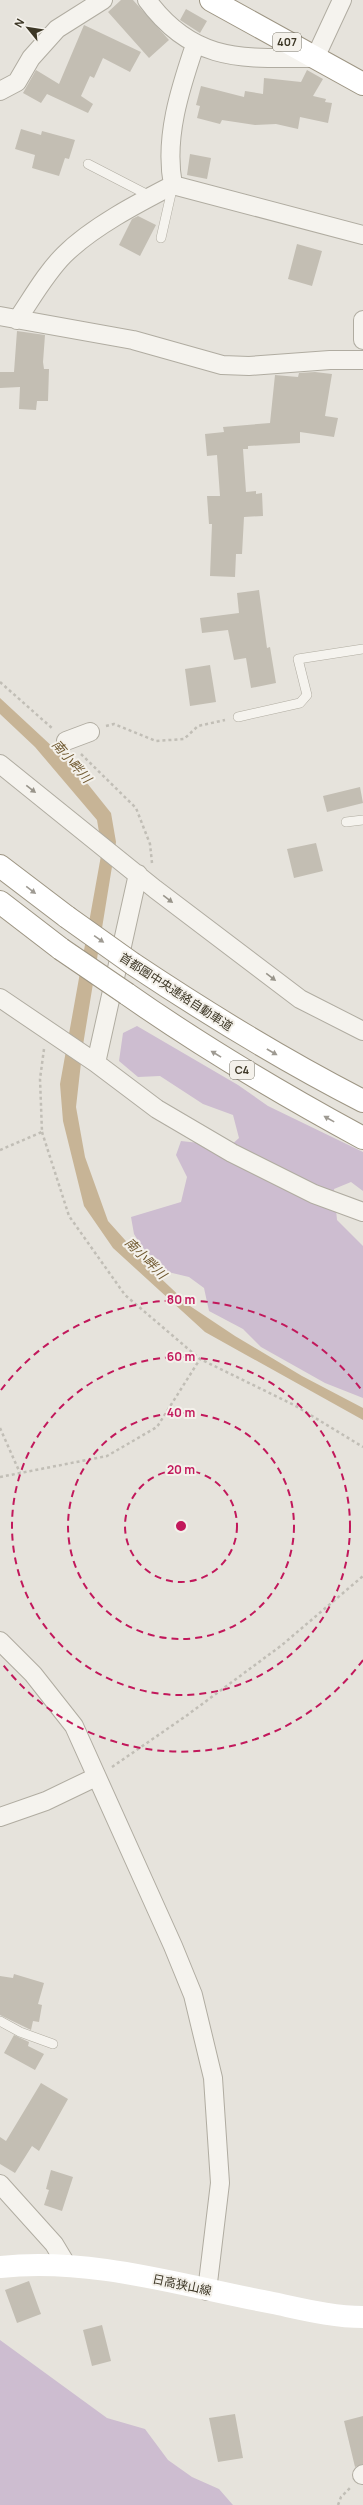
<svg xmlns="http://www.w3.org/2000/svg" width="363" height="2505" viewBox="0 0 363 2505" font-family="Manrope,'Noto Sans JP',sans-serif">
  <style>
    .green { fill: #cdbdd0 }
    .water { fill: #c7b496 }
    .building { fill: #c3beb3 }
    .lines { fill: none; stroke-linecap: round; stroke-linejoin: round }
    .lane-casing { stroke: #b0aca1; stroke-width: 10 }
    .street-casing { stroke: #b0aca1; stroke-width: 20 }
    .highway-casing { stroke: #9d9583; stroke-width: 24 }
    .path { stroke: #c1beb6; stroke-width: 2.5; stroke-dasharray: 3 3; stroke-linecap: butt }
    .lane { stroke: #f5f3ee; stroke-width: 9 }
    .street { stroke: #f5f3ee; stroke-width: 18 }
    .secondary { stroke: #fff; stroke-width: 22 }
    .highway { stroke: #fff; stroke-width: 22 }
    .highway-bridge-casing { stroke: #9d9583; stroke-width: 24; stroke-linecap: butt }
    .highway-bridge { stroke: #fff; stroke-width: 22 }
    .oneway { fill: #98948a }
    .oneway2 { fill: #9e9a92 }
    .ring { fill: none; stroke: #c2185b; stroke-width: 2; stroke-dasharray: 7 5 }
    .labels { text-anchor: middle; stroke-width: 4; stroke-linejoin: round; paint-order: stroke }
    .shield { fill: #f4f1eb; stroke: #736e60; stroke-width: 1 }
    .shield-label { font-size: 11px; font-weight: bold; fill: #3c3625 }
    .street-label { font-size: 12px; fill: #3c3625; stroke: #f4f1eb }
    .water-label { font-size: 13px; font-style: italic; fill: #705930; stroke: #f4f1eb }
    .centre { fill: #c2185b; stroke: #f4f1eb; stroke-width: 2 }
    .ring-label { font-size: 12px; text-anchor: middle; font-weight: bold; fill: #c2185b; stroke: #f4f1eb; stroke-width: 4; stroke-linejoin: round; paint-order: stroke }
  </style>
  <rect width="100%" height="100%" fill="#e6e3dc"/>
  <path class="green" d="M137 1026 238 1085 268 1106 363 1152V1191L351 1182 334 1189 337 1220 363 1246V1398L325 1383 261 1347 243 1329 209 1311 204 1288 189 1277 168 1272 142 1247 134 1234 131 1217 181 1202 187 1177 176 1155 181 1141 199 1143 219 1156 239 1138 233 1115 203 1104 160 1076 138 1077 119 1061 123 1033Z
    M0 2340 107 2418 145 2429 168 2460 192 2477 219 2489 233 2505H0Z"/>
  <path class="water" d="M0 698 69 762 83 778 111 813 116 842 83 1045 76 1107 85 1157 108 1221 151 1269 190 1306 235 1336 302 1376 363 1408V1420L205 1332 113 1248 84 1206 63 1121 60 1084 102 850 97 820 35 747 0 714Z"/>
  <path class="building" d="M121 0H133L169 40 149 58 108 12Z
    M186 9 207 21 200 33 180 20Z
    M84 25 141 52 130 72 103 58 94 78 90 76 81 96 93 104 88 113 47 94 41 103 23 93 36 70 59 84Z
    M307 70 323 79 313 96 326 99 325 102 332 103 328 123 300 117 298 129 276 124 255 125 222 120 220 124 197 118 200 106 196 105 201 86 244 97 245 91 263 94 264 78 301 82Z
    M21 129 41 135 42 131 75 140 69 159 65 158 59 176 32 168 35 155 15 149Z
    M190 154 211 158 207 179 187 175Z
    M138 216 156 225 140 256 119 245 132 219Z
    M297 244 322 251 312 286 288 279Z
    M17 331 45 335 43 362 44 369H49L48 401H37L36 410 19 409 20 387 0 388V372H14Z
    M315 372 332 374 325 416 338 418 334 437 300 432V443L248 446V449H243L246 492 256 491V494L262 493 263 516 244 517 242 554H236L235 577 210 576 212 524H209L207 496H220L217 455 207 456 205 434 224 432 223 427 270 423 275 375 298 377 299 373Z
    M259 590 267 648 270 647 276 683 251 688 246 658 234 660 228 630 202 633 200 618 239 613 237 593Z
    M210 665 216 702 190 706 185 669Z
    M360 787 363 803 327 812 323 796Z
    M316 843 323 871 294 878 287 849Z
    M14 1974 44 1983 38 2004 42 2005 39 2022 33 2021 31 2030 0 2015V1976L13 1978Z
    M14 2035 29 2042 28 2046 44 2054 35 2070 4 2053Z
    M41 2083 68 2099 39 2151 32 2146 15 2173 0 2164V2137L6 2141Z
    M51 2170 73 2177 62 2211 44 2205 49 2190 46 2189Z
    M29 2281 41 2314 17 2323 5 2290Z
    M102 2325 111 2361 92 2366 83 2330Z
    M235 2414 243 2458 218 2462 209 2418Z
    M363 2416V2464L355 2467 344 2421Z"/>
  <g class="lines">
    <g class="lane-casing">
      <path id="lane" d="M88 164 150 196
        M161 238 173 185
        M238 717 300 703 307 695 298 659 363 649
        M346 822 363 820
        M0 2021 20 2032 53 2044"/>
    </g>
    <g class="street-casing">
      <path id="street" d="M147 0C194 64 244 58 315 58L342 0
        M0 91 17 82 31 58 57 29 103 0
        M173 185C164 138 180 89 195 45
        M0 316 133 340 222 365 249 366 330 360H363
        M17 320C32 298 46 273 64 255 92 227 138 203 173 185L363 235
        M363 320V340
        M66 741 90 732
        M0 764 155 889 300 999 363 1031
        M0 998 96 1063 157 1109 232 1153 314 1194 363 1212
        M96 1063 138 874
        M0 1641 33 1674 74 1726 173 1946 193 1995 213 2078 220 2183 207 2291
        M0 1817 46 1801 96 1777
        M0 2184 54 2244 66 2264
        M362 2475 363 2474"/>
    </g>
    <g class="highway-casing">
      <path id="highway" d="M211 0 363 84
        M0 866 67 917
        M0 902 61 949
        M133 964C208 1014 283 1060 363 1101
        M127 994C204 1048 280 1093 363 1138"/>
    </g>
    <path class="path" d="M0 682 53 729
      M106 726 114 724 156 741 184 739 198 726 225 720
      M81 754 136 808 150 844 152 863
      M42 1132 69 1216 125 1295 200 1359 294 1405 363 1447
      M0 1150 42 1132 40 1079 44 1049
      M0 1428 20 1473
      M0 1477 107 1456 157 1427 200 1359
      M112 1767 186 1716 282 1645 363 1576
      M338 2505 341 2497 350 2488"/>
    <use href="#lane" class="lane"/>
    <use href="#street" class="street"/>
    <path class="secondary" d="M0 2267C92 2257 183 2286 273 2303 302 2309 333 2317 363 2317"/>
    <use href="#highway" class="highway"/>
    <g class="highway-bridge-casing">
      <path id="highway-bridge" d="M67 917 133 964
        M61 949 127 994"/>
    </g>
    <use href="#highway-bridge" class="highway-bridge"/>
  </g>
  <defs><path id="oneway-solid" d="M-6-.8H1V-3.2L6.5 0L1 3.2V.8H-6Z"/></defs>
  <g class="oneway">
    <use href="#oneway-solid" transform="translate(31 789) rotate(38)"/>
    <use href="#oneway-solid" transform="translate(168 899) rotate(37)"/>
    <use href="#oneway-solid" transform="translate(271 977) rotate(37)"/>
  </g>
  <g class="oneway2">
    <use href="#oneway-solid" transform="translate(31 890) rotate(37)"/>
    <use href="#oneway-solid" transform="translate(99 939) rotate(35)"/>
    <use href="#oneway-solid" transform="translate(272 1052) rotate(30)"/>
    <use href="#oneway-solid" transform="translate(216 1054) rotate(-149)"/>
    <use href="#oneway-solid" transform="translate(329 1119) rotate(-151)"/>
  </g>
  <g class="ring">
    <circle cx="181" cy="1526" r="56"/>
    <circle cx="181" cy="1526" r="113"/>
    <circle cx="181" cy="1526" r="169"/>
    <path d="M363 1660A226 226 0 0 1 1 1662M1 1390A226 226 0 0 1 363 1392"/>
  </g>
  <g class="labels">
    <g class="shield">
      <rect x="273" y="33" width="28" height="18" rx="3"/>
      <rect x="230" y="1061" width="24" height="18" rx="3"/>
    </g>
    <g class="shield-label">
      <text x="287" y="46">407</text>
      <text x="242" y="1074">C4</text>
    </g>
    <g class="street-label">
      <text transform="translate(176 992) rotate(33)" y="4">首都圏中央連絡自動車道</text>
      <text transform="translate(182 2285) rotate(12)" y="4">日高狭山線</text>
    </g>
    <g class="water-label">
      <text transform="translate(72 761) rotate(49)" y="5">南小畔川</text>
      <text transform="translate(146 1258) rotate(45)" y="5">南小畔川</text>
    </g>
  </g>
  <circle cx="181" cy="1526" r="6" class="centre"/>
  <g class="ring-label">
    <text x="181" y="1304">80 m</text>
    <text x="181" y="1361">60 m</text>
    <text x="181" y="1417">40 m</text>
    <text x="181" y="1474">20 m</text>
  </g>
  <g transform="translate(28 28) rotate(300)" stroke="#f4f1eb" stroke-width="3" paint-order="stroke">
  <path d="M0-3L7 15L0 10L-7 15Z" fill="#3c3625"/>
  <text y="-6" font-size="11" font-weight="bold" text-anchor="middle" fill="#3c3625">N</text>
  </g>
</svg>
